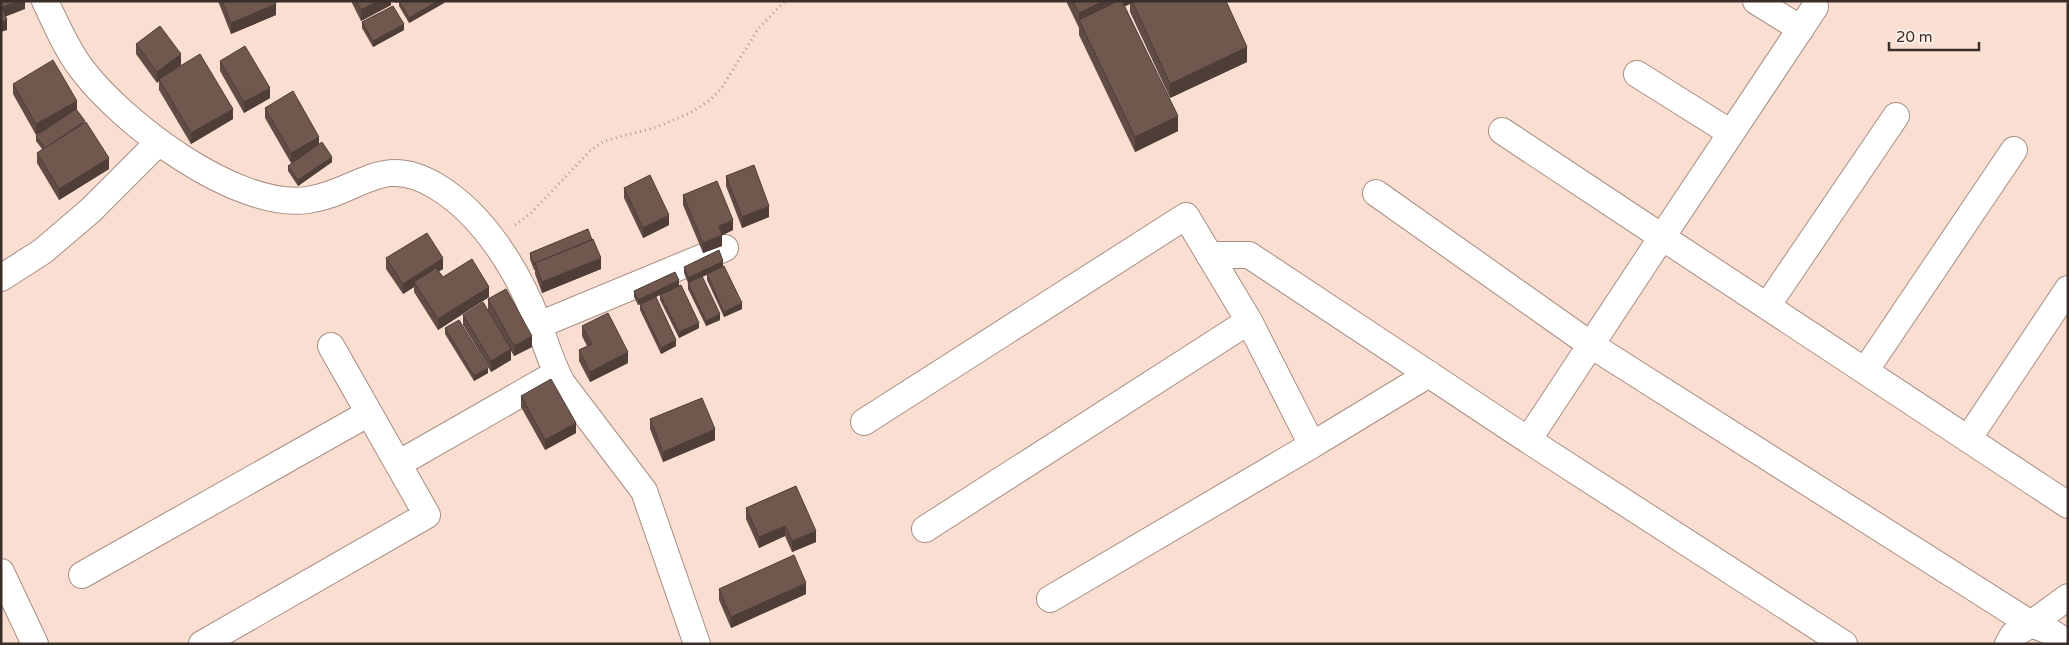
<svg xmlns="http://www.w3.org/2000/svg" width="2069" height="645" viewBox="0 0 2069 645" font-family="'Varela Round',sans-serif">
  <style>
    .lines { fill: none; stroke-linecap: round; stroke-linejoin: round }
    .street-casing { stroke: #a88e82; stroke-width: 28 }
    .path { stroke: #b19b91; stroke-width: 3; stroke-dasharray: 1 4; stroke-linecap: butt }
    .street { stroke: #fff; stroke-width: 26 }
    .wall { fill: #604c44 }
    .shaded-wall { fill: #4e3e37 }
    .building { fill: #70584f; stroke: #4e3e37 }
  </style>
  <rect width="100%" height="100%" fill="#faded1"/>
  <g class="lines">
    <g class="street-casing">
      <path id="street" d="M45 1C56 24 66 48 81 68 122 123 236 210 308 200 360 192 381 153 436 186 484 215 517 270 537 320 545 341 551 363 562 383L644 491 697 644
        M1756 1 1801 29
        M1637 74 1731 133
        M1502 131 1662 237 1815 7
        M1376 193 1591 345 2031 624 2068 597
        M1209 255H1249L1528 440 1662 237 2068 505
        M1 278 43 251 91 210 158 143
        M1767 306 1896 116
        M1249 321 1312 445 1429 374
        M539 325 725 248
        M331 346 398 464
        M1865 371 2014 150
        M864 422 1186 216 1249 321 925 529
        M1968 439 2068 289
        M1528 440 1844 644
        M1 572 35 644
        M82 575 369 413
        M1050 599 1312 445
        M202 644 427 515 398 464 557 373
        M2008 644 2013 635 2031 624 2049 631 2068 643"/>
    </g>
    <path class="path" d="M515 225 531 213 590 151 604 141 657 127 690 113 710 100 721 89 758 29 785 1"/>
    <use href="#street" class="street"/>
  </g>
  <path class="wall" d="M218 1H275L276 15 231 34Z
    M351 1H391V5L361 21Z
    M395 1H444V3L409 23 399 6V2L396 3Z
    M1066 1H1226L1247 62 1170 98 1130 12V4L1125 6 1178 131 1135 152 1079 35V28Z
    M362 22 404 30 373 47 362 28Z
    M136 44 181 65 173 71 233 119 191 144 159 90V81L157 83 136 54Z
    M220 61 270 98 244 113 220 71Z
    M13 84 77 110 109 169 59 200 37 163V153L42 149 36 141V136L47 129 36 135 13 94Z
    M265 108 319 145 332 162 298 186 288 171V166L297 160 291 163 265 118Z
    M726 176 769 217 742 228 726 186Z
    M624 188 669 225 643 238 624 198Z
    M683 195 733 230 722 235V246L703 253 683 205Z
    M530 253 601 269 542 293 535 274V270H534L530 259Z
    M386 258 443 269 439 271 443 277 489 297 438 330 414 292V287L403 294 386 269Z
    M684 267H723L742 309 724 317 707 280V275L702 277 720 320 706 326 688 289V283L684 273Z
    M679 286 699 328 679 338 660 300V295L666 292 656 297 676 346 661 354 640 310V304L638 305 634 297V291Z
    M488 299 532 347 514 356 511 351V360L491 372 463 325V315L488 310Z
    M582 326 628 363 590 382 579 361V350L587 346 582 336Z
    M445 328 488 373 474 381 445 334Z
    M521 396 576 433 545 450 521 407Z
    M650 419 715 440 663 462 650 429Z
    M796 486 816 542 792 552 785 536 759 548 746 519V508Z
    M719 589 806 594 731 628 719 600Z"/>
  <path class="shaded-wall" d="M18 1H25V9L2 18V7Z
    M378 1H391V5L361 21V10Z
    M438 1H444V3L409 23V18Z
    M1104 1H1130V4L1082 26 1079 20V28V13Z
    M276 4V15L231 34V23Z
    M7 20V30L1 32V22Z
    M404 24V30L373 47V41Z
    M1247 47V62L1170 98V84Z
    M181 54V65L160 80 159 79V81L157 83V72Z
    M270 88V98L244 113V102Z
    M77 101V111L36 135V124Z
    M233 109V119L191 144V133Z
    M1178 116V131L1135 152V137Z
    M319 137V147L291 163V153Z
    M332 157V162L298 186V180Z
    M109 158V169L59 200V189Z
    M769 206V217L742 228V217Z
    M669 215V225L643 238V228Z
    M733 220V230L719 237V226Z
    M722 235V246L703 253V243Z
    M443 258V269L416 286 414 282V287L403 294V284Z
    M601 258V269L542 293V282Z
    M723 261V267L688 283V278Z
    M679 280V286L638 305V300Z
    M489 287V297L438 330V319Z
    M742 303V309L724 317V312Z
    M720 314V320L706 326V321Z
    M699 323V328L679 338V332Z
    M532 336V347L514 356V346Z
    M676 340V346L661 354V348Z
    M511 349V360L491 372V361Z
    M628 352V363L590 382V372Z
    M488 368V373L474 381V376Z
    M576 423V433L545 450V440Z
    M715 429V440L663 462V452Z
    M785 526V536L759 548V537Z
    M816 531V542L792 552V541Z
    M806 583V594L731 628V617Z"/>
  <path class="building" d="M1 1H18L2 7 7 20 1 22Z
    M222 1H275L276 4 231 23Z
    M356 1H378L361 10Z
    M399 1H438L409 18Z
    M1073 1H1104L1079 13Z
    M1118 1H1122L1178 116 1135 137 1079 20Z
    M1132 1H1226L1247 47 1170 84Z
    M393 6 404 24 373 41 362 22Z
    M160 26 181 54 157 72 136 44Z
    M245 46 270 88 244 102 220 61Z
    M200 54 233 109 191 133 159 79Z
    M53 60 77 101 36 124 13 84Z
    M293 91 319 137 291 153 265 108Z
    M76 109 85 121 45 148 36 136Z
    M86 122 109 158 59 189 37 153Z
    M322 142 332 157 298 180 288 166Z
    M754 165 769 206 742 217 726 176Z
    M650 175 669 215 643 228 624 188Z
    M717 181 733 220 719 226 722 235 703 243 683 195Z
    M588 229 592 240 535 263 534 265 530 253Z
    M427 233 443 258 403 284 386 258Z
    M593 239 601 258 542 282 535 263Z
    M719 250 723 261 688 278 684 267Z
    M472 259 489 287 438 319 414 282 436 268 443 277Z
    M724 266 742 303 724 312 707 274Z
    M675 272 679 280 638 300 634 291Z
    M702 276 720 314 706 321 688 283Z
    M681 285 699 323 679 332 660 295Z
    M506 289 532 336 514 346 488 299Z
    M656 297 676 340 661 348 640 304Z
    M483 302 511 349 491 361 463 315Z
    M608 313 628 352 590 372 579 350 592 344 582 326Z
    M459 320 488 368 474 376 445 328Z
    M551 379 576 423 545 440 521 396Z
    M702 398 715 429 663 452 650 419Z
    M796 486 816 531 792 541 785 526 759 537 746 508Z
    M794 555 806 583 731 617 719 589Z"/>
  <rect width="2069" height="645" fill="none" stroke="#392e29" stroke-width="5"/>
  <path d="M1889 42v8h90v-8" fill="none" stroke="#392e29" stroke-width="2.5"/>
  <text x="1896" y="42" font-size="15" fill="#392e29" stroke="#ffeee6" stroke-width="4" paint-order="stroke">20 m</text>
</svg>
